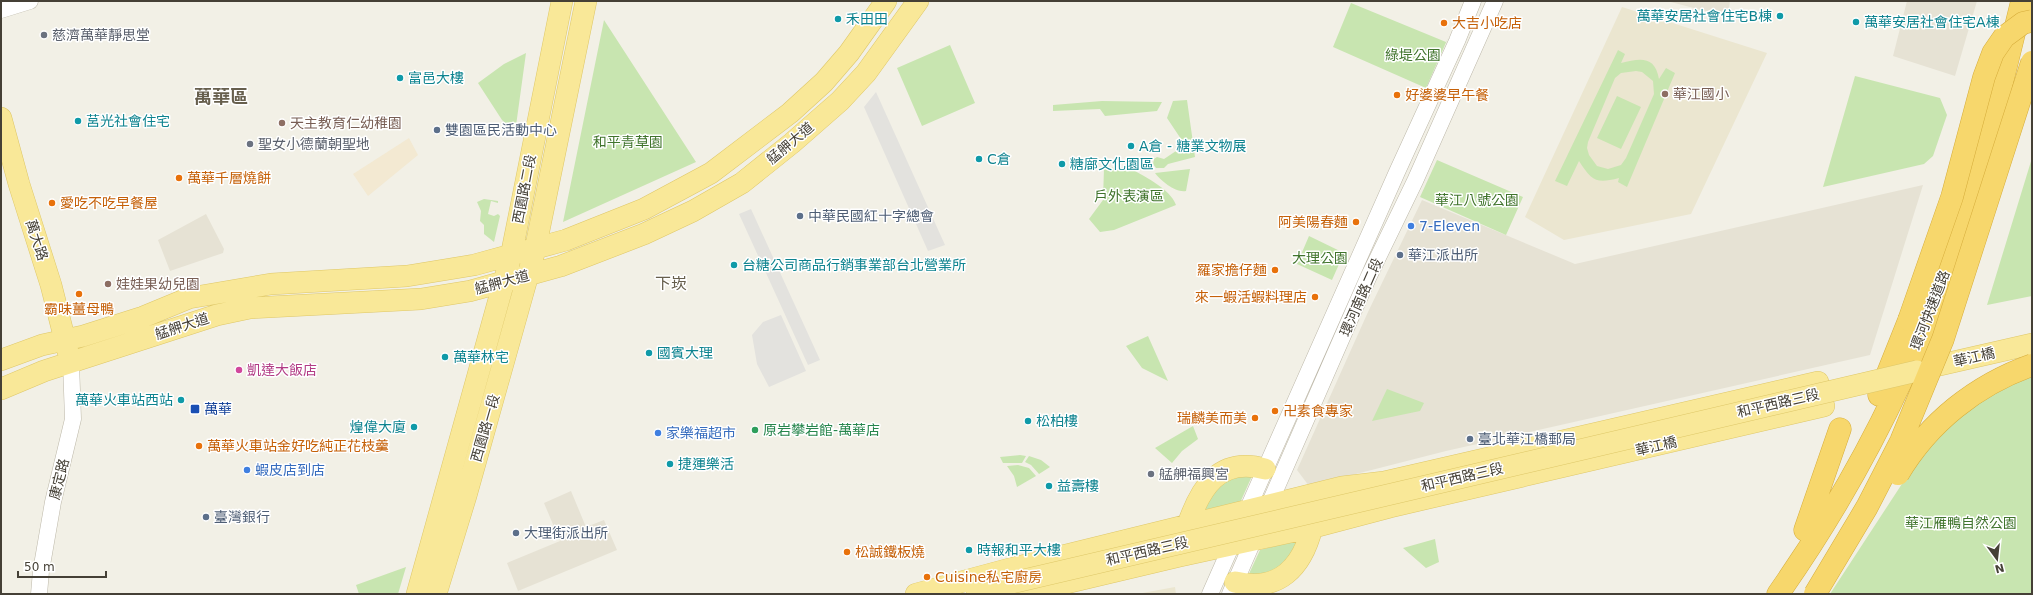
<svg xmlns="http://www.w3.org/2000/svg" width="2033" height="595" viewBox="0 0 2033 595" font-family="'DejaVu Sans','Noto Sans TC',sans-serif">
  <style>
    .residential { fill: #e6e2d4 }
    .commercial { fill: #f3e9d2 }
    .education { fill: #ebe6d0 }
    .green { fill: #c8e5b0; fill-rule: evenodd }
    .parking { fill: #e3e2de }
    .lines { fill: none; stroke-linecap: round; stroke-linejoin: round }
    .minor-casing { stroke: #bdb8a9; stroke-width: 17 }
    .major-casing { stroke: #dec768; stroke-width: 22 }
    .highway-casing { stroke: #d6ad3c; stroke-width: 23 }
    .minor { stroke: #fff; stroke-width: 16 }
    .major { stroke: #f9e898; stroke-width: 21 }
    .highway { stroke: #f7d76c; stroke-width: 22 }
    .major-bridge-casing { stroke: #dec768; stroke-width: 22; stroke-linecap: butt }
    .highway-bridge-casing { stroke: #d6ad3c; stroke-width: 23; stroke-linecap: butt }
    .major-bridge { stroke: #f9e898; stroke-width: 21 }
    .highway-bridge { stroke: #f7d76c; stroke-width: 22 }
    .culture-dot { fill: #0f9aa8; stroke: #fff; stroke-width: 1.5 }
    .food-dot { fill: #e8710a; stroke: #fff; stroke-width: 1.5 }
    .worship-dot { fill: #6b7280; stroke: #fff; stroke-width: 1.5 }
    .education-dot { fill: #8d6e63; stroke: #fff; stroke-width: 1.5 }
    .service-dot { fill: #5c6f8a; stroke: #fff; stroke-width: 1.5 }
    .shop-dot { fill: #3f7fe0; stroke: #fff; stroke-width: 1.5 }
    .hotel-dot { fill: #d1479c; stroke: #fff; stroke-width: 1.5 }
    .transit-dot { fill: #1a4fb4; stroke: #fff; stroke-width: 1.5 }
    .leisure-dot { fill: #2e9e5b; stroke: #fff; stroke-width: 1.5 }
    .labels { text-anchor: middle; stroke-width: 3; stroke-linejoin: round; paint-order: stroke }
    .culture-label { font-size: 14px; fill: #0d838f; stroke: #fff; text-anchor: start }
    .food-label { font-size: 14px; fill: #c56008; stroke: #fff; text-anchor: start }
    .worship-label { font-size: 14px; fill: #5b616d; stroke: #fff; text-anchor: start }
    .park-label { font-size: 14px; fill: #40742c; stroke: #fff }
    .education-label { font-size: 14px; fill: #785e54; stroke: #fff; text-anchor: start }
    .service-label { font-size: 14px; fill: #4e5e75; stroke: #fff; text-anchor: start }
    .street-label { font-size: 14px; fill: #454036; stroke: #fff }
    .shop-label { font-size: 14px; fill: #366cbe; stroke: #fff; text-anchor: start }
    .hotel-label { font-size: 14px; fill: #b23c85; stroke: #fff; text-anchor: start }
    .transit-label { font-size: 14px; fill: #164399; stroke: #fff; text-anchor: start }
    .leisure-label { font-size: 14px; fill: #27864d; stroke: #fff; text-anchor: start }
    .quarter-label { font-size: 16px; fill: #675f4d; stroke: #fff }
    .district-label { font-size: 18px; font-weight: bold; fill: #675f4d; stroke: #fff }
  </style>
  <rect width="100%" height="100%" fill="#f2f0e6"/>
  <path class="residential" d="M1667 1H1730L1728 17Z
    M1907 1H1977L1955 76 1893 56Z
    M1923 185 1870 355 1446 451 1309 486 1297 470 1368 312 1422 200 1575 264Z
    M206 214 224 249 223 253 170 271 158 240Z
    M571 491 586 527 604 520 617 550 518 591 507 563 560 541 544 503Z"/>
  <path class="commercial" d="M409 138 418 155 368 196 353 174Z"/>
  <path class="education" d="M1622 7 1767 53 1691 214 1564 240 1525 217Z
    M1175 587 1176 594H1137Z"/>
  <path class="green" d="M1351 3 1446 42 1448 38 1426 88 1333 47Z
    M604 20 696 162 563 222Z
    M950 45 975 103 922 126 897 68Z
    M1618 50 1625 54 1621 63C1641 58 1655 56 1659 79L1666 68 1675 73 1627 187 1618 182 1619 178C1596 184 1592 181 1579 161L1567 186 1555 181ZM1636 71 1642 72 1653 81 1654 94 1626 158 1621 165 1608 169 1597 166 1589 155 1587 148 1588 142 1615 78 1621 73Z
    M526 53 515 133 502 120 478 83 504 64Z
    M1855 76 1940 98 1947 115 1933 156 1924 164 1823 187Z
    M1617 96 1641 107 1621 149 1597 138Z
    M1187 100 1195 157 1168 164 1164 168H1156L1153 164 1154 159 1157 157 1164 159 1179 149 1181 139 1167 118 1173 101Z
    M1102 101 1162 102 1157 111 1105 116 1100 109 1053 111V105Z
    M2032 158V296L1987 305Z
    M1437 160 1523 197 1506 235 1420 197Z
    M1127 167C1141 174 1171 189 1176 205L1114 230 1100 232 1089 219 1103 200 1104 168Z
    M1190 169 1186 191C1176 193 1161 181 1155 173Z
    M484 199 498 201V203L491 201 488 214 494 216 498 214 500 216 494 242 484 234V225L480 221 481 211 477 202Z
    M1309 236 1344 253 1332 280 1297 264Z
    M1148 336 1168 381 1142 368 1126 346Z
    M2032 377V594H1830L1962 392Z
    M1387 389 1424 403 1420 411 1372 421Z
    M1193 426 1198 439 1182 451 1172 463 1155 448Z
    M1020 455 1026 456 1022 463H1003L1000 457Z
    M1029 456 1041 460 1050 467 1039 474 1031 465 1025 462Z
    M1018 465 1029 468 1036 476 1017 487 1014 476 1007 466Z
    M1236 471 1252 476 1239 505 1205 513 1206 494Z
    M1301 539 1275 576H1248L1260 550Z
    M1435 539 1439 562 1426 568 1403 548Z
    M406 567 398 594H359L356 585Z"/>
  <path class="parking" d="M876 92 945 245 928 251 864 107Z
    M751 209 820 360 808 365 739 214Z
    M781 315 806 371 769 387 757 364 752 335 763 322Z"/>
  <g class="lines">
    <g class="minor-casing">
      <path id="minor" d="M1 10 30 1
        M39 594 41 571 53 502 73 419 71 363
        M1210 594 1397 172 1457 41 1473 1
        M1230 594 1368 278 1415 181 1495 1"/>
    </g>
    <g class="major-casing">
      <path id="major" d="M1 118 19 184 51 285 68 352
        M1 360 42 345 83 336 143 317 189 298 271 284 407 276 474 265 566 240 644 209 711 173 790 113 824 82 849 53 886 1
        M1918 370 2032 344
        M1 389 44 371 217 315 250 308 421 299 470 291 561 266 644 234 693 211 742 183 792 143 840 101 866 73 918 1
        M1187 527C1200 488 1219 456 1265 469
        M1235 582C1279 593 1302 567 1312 528
        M417 594 511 256 562 1
        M436 594 466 496 535 250 586 1
        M916 594 1009 569 1342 487 1384 482 1818 382
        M977 594 1007 584
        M1020 594 1180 556 1318 526 1390 507 1824 406"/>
    </g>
    <g class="highway-casing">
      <path id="highway" d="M1879 395 1909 320
        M1805 530 1840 429
        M1778 594C1861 476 1925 346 1968 208 1989 140 2005 70 2022 1"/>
    </g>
    <use href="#minor" class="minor"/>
    <use href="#major" class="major"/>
    <use href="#highway" class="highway"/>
    <g class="major-bridge-casing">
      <path id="major-bridge" d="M1007 584 1917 371"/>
    </g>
    <g class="highway-bridge-casing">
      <path id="highway-bridge" d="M1909 320 1952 197 1984 77 1993 53 2004 37 2023 23 2032 21
        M1898 474C1929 422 1976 385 2032 365
        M1815 594 1867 507 1901 441 1943 339 2032 62"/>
    </g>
    <use href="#major-bridge" class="major-bridge"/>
    <use href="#highway-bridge" class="highway-bridge"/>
  </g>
  <g class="culture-dot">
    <circle cx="1780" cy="16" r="4"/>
    <circle cx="838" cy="19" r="4"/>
    <circle cx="1856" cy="22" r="4"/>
    <circle cx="400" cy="78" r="4"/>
    <circle cx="78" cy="121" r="4"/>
    <circle cx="1131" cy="146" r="4"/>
    <circle cx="979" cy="159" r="4"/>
    <circle cx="1062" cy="164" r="4"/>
    <circle cx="734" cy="265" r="4"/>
    <circle cx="649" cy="353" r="4"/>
    <circle cx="445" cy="357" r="4"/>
    <circle cx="181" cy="400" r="4"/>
    <circle cx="1028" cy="421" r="4"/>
    <circle cx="414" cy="427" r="4"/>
    <circle cx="670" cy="464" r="4"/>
    <circle cx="1049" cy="486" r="4"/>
    <circle cx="969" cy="550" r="4"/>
  </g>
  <g class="food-dot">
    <circle cx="1444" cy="23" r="4"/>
    <circle cx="1397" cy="95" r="4"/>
    <circle cx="179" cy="178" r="4"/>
    <circle cx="52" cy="203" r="4"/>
    <circle cx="1356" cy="222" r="4"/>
    <circle cx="1275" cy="270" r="4"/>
    <circle cx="79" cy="294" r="4"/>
    <circle cx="1315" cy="297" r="4"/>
    <circle cx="1275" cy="411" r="4"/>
    <circle cx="1255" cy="418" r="4"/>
    <circle cx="199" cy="446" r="4"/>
    <circle cx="847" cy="552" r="4"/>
    <circle cx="927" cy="577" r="4"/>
  </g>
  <g class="worship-dot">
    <circle cx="44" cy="35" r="4"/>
    <circle cx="250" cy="144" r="4"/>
    <circle cx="1151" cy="474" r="4"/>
  </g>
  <g class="education-dot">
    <circle cx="1665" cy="94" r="4"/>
    <circle cx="282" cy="123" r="4"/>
    <circle cx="108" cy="284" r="4"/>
  </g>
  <g class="service-dot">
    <circle cx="437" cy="130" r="4"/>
    <circle cx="800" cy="216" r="4"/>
    <circle cx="1400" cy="255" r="4"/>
    <circle cx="1470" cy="439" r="4"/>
    <circle cx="206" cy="517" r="4"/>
    <circle cx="516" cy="533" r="4"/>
  </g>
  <g class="shop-dot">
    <circle cx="1411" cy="226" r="4"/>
    <circle cx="658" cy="433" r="4"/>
    <circle cx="247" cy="470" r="4"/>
  </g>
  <circle class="hotel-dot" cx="239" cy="370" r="4"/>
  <rect class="transit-dot" x="190" y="404" width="10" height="10" rx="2"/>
  <circle class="leisure-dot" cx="755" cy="430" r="4"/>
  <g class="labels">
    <g class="culture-label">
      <text x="1772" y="21" text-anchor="end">萬華安居社會住宅B棟</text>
      <text x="846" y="24">禾田田</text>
      <text x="1864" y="27">萬華安居社會住宅A棟</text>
      <text x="408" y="83">富邑大樓</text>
      <text x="86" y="126">莒光社會住宅</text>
      <text x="1139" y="151">A倉 - 糖業文物展</text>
      <text x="987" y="164">C倉</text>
      <text x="1070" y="169">糖廍文化園區</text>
      <text x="742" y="270">台糖公司商品行銷事業部台北營業所</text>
      <text x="657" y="358">國賓大理</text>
      <text x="453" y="362">萬華林宅</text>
      <text x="173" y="405" text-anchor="end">萬華火車站西站</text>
      <text x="1036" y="426">松柏樓</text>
      <text x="406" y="432" text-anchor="end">煌偉大廈</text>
      <text x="678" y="469">捷運樂活</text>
      <text x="1057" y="491">益壽樓</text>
      <text x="977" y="555">時報和平大樓</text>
    </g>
    <g class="food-label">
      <text x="1452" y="28">大吉小吃店</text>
      <text x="1405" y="100">好婆婆早午餐</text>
      <text x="187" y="183">萬華千層燒餅</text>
      <text x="60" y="208">愛吃不吃早餐屋</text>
      <text x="1348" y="227" text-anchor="end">阿美陽春麵</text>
      <text x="1267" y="275" text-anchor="end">羅家擔仔麵</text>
      <text x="1307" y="302" text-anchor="end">來一蝦活蝦料理店</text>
      <text x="79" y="314" text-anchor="middle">霸味薑母鴨</text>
      <text x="1283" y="416">卍素食專家</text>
      <text x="1247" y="423" text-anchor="end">瑞麟美而美</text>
      <text x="207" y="451">萬華火車站金好吃純正花枝羹</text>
      <text x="855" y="557">松誠鐵板燒</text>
      <text x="935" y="582">Cuisine私宅廚房</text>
    </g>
    <g class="worship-label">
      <text x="52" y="40">慈濟萬華靜思堂</text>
      <text x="258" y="149">聖女小德蘭朝聖地</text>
      <text x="1159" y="479">艋舺福興宮</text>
    </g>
    <g class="park-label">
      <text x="1413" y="60">綠堤公園</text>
      <text x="628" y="147">和平青草園</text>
      <text x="1129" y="201">戶外表演區</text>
      <text x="1477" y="205">華江八號公園</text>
      <text x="1320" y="263">大理公園</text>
      <text x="1961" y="528">華江雁鴨自然公園</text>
    </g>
    <g class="education-label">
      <text x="1673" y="99">華江國小</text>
      <text x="290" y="128">天主教育仁幼稚園</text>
      <text x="116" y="289">娃娃果幼兒園</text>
    </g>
    <g class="service-label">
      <text x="445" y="135">雙園區民活動中心</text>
      <text x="808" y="221">中華民國紅十字總會</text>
      <text x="1408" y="260">華江派出所</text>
      <text x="1478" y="444">臺北華江橋郵局</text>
      <text x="214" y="522">臺灣銀行</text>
      <text x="524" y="538">大理街派出所</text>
    </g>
    <g class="street-label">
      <text transform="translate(790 143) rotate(-40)" y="5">艋舺大道</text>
      <text transform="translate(524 189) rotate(-79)" y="5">西園路二段</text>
      <text transform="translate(37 240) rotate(72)" y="5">萬大路</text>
      <text transform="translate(502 282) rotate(-15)" y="5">艋舺大道</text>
      <text transform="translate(1361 297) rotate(-66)" y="5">環河南路二段</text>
      <text transform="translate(1930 310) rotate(-69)" y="5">環河快速道路</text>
      <text transform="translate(182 326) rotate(-18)" y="5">艋舺大道</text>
      <text transform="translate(1974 357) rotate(-13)" y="5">華江橋</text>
      <text transform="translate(1778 403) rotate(-13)" y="5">和平西路三段</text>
      <text transform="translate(485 428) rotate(-74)" y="5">西園路一段</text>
      <text transform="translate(1656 446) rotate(-13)" y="5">華江橋</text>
      <text transform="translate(1462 477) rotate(-13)" y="5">和平西路三段</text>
      <text transform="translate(59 479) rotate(-76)" y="5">康定路</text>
      <text transform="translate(1147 551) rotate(-13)" y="5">和平西路三段</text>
    </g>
    <g class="shop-label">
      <text x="1419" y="231">7-Eleven</text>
      <text x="666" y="438">家樂福超市</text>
      <text x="255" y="475">蝦皮店到店</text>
    </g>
    <g class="hotel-label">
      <text x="247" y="375">凱達大飯店</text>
    </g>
    <g class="transit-label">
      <text x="204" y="414">萬華</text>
    </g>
    <g class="leisure-label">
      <text x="763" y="435">原岩攀岩館-萬華店</text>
    </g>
    <g class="quarter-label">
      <text x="671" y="289">下崁</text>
    </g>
    <g class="district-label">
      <text x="221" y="103">萬華區</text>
    </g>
  </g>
  <rect width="2033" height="595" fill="none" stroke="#454036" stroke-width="4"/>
  <g transform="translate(1997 559) rotate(165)" stroke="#ffffff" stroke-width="3" paint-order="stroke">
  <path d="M0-3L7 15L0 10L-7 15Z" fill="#454036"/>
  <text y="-6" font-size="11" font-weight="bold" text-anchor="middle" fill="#454036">N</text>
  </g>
  <path d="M18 571v6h88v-6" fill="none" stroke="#454036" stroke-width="2"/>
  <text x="24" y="571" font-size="12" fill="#454036" stroke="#ffffff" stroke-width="3" paint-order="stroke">50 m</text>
</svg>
